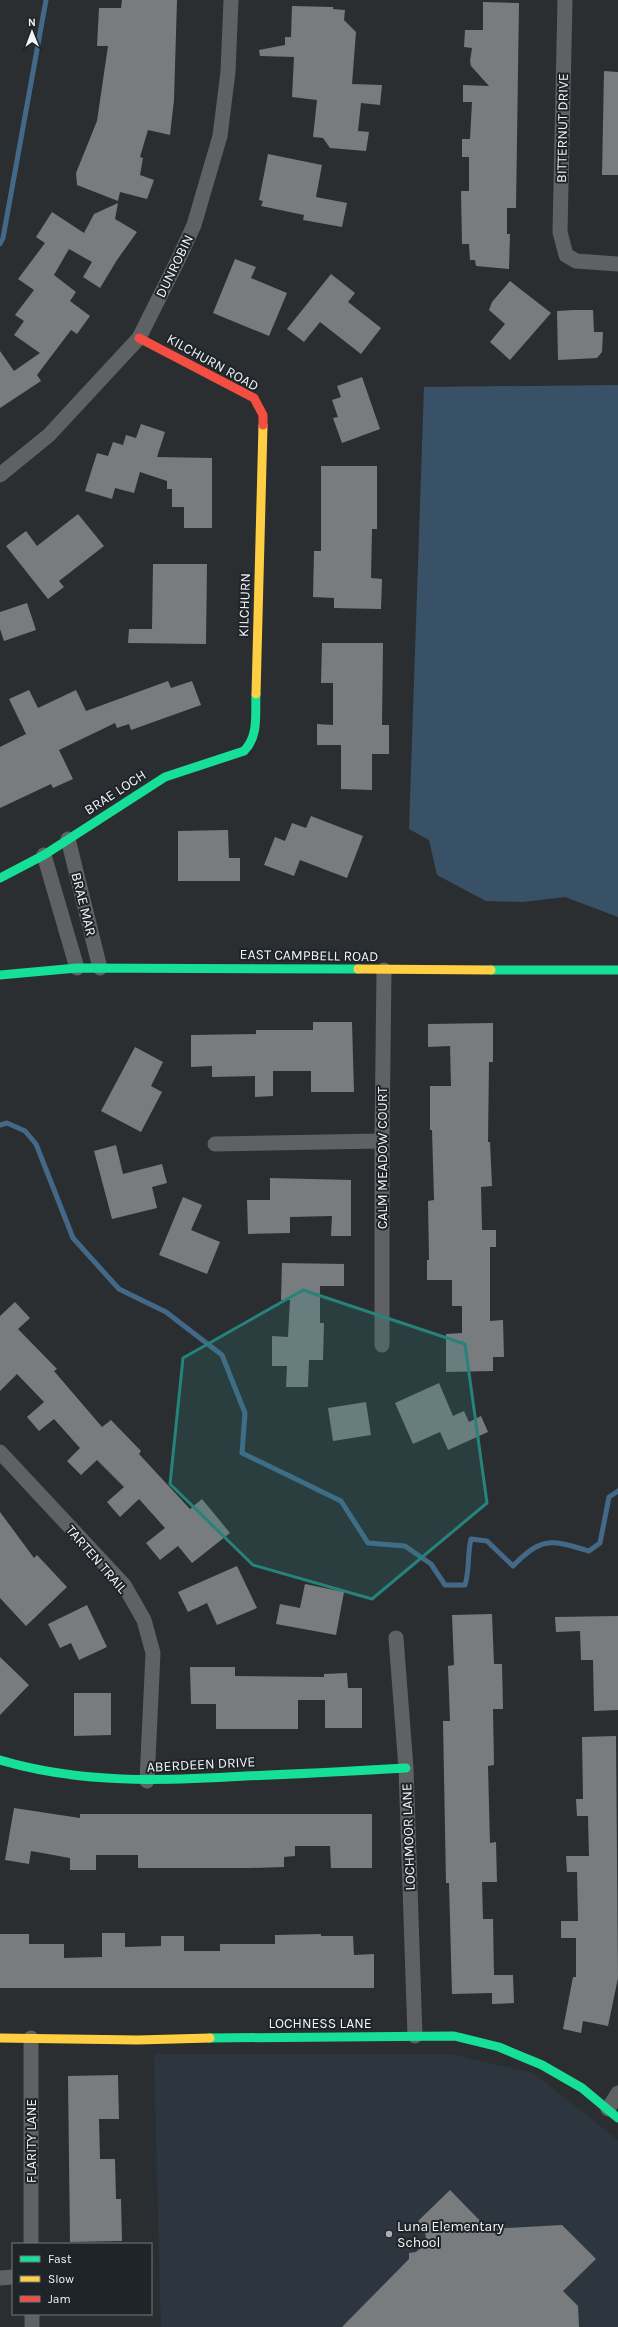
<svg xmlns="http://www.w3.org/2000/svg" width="618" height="2327" viewBox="0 0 618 2327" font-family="Karla,sans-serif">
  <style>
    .built { fill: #2d363f }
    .green { fill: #395166 }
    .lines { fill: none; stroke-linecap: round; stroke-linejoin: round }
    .stream { stroke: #446988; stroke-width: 5 }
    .building { fill: #797c7e }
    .street { stroke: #5f6163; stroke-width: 15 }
    .fast { stroke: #16e098; stroke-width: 9 }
    .slow { stroke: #ffcf43; stroke-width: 9 }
    .jam { stroke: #f24e42; stroke-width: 9 }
    .marked { fill: #26837c; fill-opacity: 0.2; stroke: #26837c; stroke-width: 3; stroke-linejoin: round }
    .poi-dot { fill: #acafb2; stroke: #1f2429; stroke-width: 1.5 }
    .labels { text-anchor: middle; stroke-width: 4; stroke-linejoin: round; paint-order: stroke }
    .street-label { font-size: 14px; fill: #f1f5f8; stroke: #1f2429 }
    .poi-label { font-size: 14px; fill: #f1f5f8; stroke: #1f2429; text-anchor: start }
  </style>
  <rect width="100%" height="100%" fill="#2b2e31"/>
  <path class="built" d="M154 2054H450L533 2073 618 2140V2327H161Z"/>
  <path class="green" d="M618 385V917L565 897 523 902 486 901 437 875 429 840 409 829 424 387Z"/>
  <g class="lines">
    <path class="stream" d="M0 244 3 238 46 0
      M0 1125 7 1123 25 1131 36 1144 73 1238 119 1289 166 1312 222 1355 245 1413 242 1453 341 1501 368 1543 405 1546 431 1564 445 1585H465C470 1569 467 1555 471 1539L487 1541 513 1566C542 1536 551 1540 589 1551L600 1543 609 1497 618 1491"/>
  </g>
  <path class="building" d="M122 0H177L174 100 170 135 148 130 140 157 143 158 140 175 154 180 147 199 120 192 118 201 77 185 76 173 97 121 108 46H97L99 8H121Z
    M483 2 519 3 516 208H507V234H510L509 269 476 266 475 260H470L469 244H462L461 191H469V157H462V139H470L472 102H463V85L489 86 471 66 470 61 472 48 464 47 465 30H483Z
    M292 6 333 7V9L345 10 344 20 356 32 352 84 382 85 380 105 361 103 358 131 369 132 366 151 330 148 323 138 313 137 317 100 292 97 294 57 260 56 259 50 285 45V37H291Z
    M604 71 618 72V175H602Z
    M268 154 322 165 316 197 347 203 342 227 303 220 304 215 261 206 263 201 259 200Z
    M118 203 115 219 137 232 117 260 100 288 83 277 92 262 69 249 54 275 76 292 70 301 90 316 77 334 71 330 37 375 41 381 0 408V351L14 371 40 353 14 335 24 321 15 315 34 290 18 279 45 243 36 237 52 212 84 233 94 214Z
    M235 259 256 267 251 278 287 293 269 336 213 313Z
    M331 274 355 293 348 302 381 328 361 354 320 322 304 342 287 329Z
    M510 281 551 313 510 360 490 342 505 324 489 310 492 302Z
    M574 310H593L594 332H603L602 352 597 358 558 360 557 311Z
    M362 377 380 429 342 443 333 418 338 417 332 400 341 397 337 386Z
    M141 424 165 432 157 457 212 458V528H184V507H172V489H167V481L140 472 134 493 115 488 112 499 85 491 97 453 108 456 113 442 123 445 126 435 136 438Z
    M321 466H377V529H372L371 578 382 579 381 609 334 608V598L313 597 314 551H321Z
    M78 514 104 546 59 581 64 587 48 599 6 546 26 531 37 546Z
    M153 564H207L206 644 128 643 129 629H152Z
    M27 603 36 630 4 641 0 629V612Z
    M322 643H383L382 725H389V754H372V790L341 789V745H317V724L333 725V683H321Z
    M168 681 171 688 192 681 201 705 131 730 129 724 117 728 115 723 59 750 73 779 53 788 51 784 0 808V747L26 734 9 699 29 690 38 708 76 690 86 711Z
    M311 816 363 836 347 878 300 860 294 876 264 865 275 837 285 841 292 823 306 828Z
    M228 830 229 858H240V881H178V831Z
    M313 1022H352L354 1092H311V1071H273V1096L255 1097V1076L212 1077V1066L191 1067V1035L256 1034V1030H313Z
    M493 1023V1062H489L488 1142H490L492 1186 481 1187 482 1230H496V1247H490V1321L503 1320 504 1357H493V1371L446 1372V1334L462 1333V1306H452V1280H427V1260H429L428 1201 434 1200 432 1130H430V1086H451L450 1046 428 1047V1024Z
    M135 1047 163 1062 151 1086 162 1092 141 1132 101 1111Z
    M116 1145 123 1174 162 1164 167 1183 152 1187 157 1208 112 1219 94 1151Z
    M270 1178 351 1180V1236H331L332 1216 290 1217V1233L248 1234 247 1200H270Z
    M183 1197 202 1205 191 1230 220 1242 207 1274 159 1255Z
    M282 1263 344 1264V1286H320V1323H324L323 1360H309L308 1387H286L287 1366H272V1336L288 1337 290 1300H281Z
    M15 1302 30 1318 18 1329 57 1369 54 1371 102 1427 111 1420 141 1451 139 1454 190 1509 202 1499 230 1533 192 1563 178 1546 160 1560 146 1543 165 1528 139 1499 120 1517 107 1502 124 1487 97 1460 81 1475 67 1461 80 1448 54 1419 39 1431 27 1417 44 1402 17 1374 0 1391V1316Z
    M439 1383 453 1416 464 1411 469 1422 481 1416 488 1432 448 1450 440 1432 413 1444 395 1403Z
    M366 1402 371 1435 333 1441 328 1408Z
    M0 1512 34 1558 37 1555 67 1587 26 1626 0 1598Z
    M237 1566 257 1608 217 1625 207 1603 188 1612 178 1592Z
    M305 1584 344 1592 336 1635 276 1624 280 1604 300 1608Z
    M87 1605 107 1647 79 1660 71 1643 60 1648 48 1624Z
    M492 1614 494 1664H502L503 1709H493L494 1765 488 1766 490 1843 496 1842 497 1882H482L483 1919H493L494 1975H513L514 2003 492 2004V1993L452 1994 449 1883H446L443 1721H450L448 1666 454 1665 452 1615Z
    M618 1616V1710L594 1711 593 1660H581L580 1631 556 1632 555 1617Z
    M0 1657 29 1685 0 1715Z
    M190 1667H235V1676L324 1677V1674L347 1673 348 1688H362V1728H325V1700H298V1729H216V1704H191Z
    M74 1693H111V1735L74 1736Z
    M616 1736 618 1978 608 2026 583 2021 581 2033 563 2029 573 1977H576V1938H561V1921H578L577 1872H567L566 1856H589L588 1816H577L576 1799H583L582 1737Z
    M14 1808 80 1818V1814H372V1868H331L330 1846H295V1856L284 1857V1867L250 1868H138V1855H96V1870H70V1858L31 1851 29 1864 5 1860Z
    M102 1933H125V1947L161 1946V1936H184V1951H220V1944H275V1935L321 1934V1936H353L354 1955 374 1954V1988H0V1934H29V1944H64V1958L102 1957Z
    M118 2075 119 2119H99L100 2159H115L116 2199H121L122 2241 70 2242 68 2076Z
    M450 2190 488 2229 562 2225 596 2259 563 2291 578 2306 579 2327H342L409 2259V2253L416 2252 426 2243 425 2228 418 2221Z"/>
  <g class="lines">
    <path class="street" d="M565 0 560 232 566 255 576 261 618 264
      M0 475 49 435 139 338 178 260 194 225 220 136 228 72 231 0
      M68 839 100 968
      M44 855 77 968
      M215 1144 382 1141
      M382 1345V1141L384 970
      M0 1452 124 1585 144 1620 153 1653 147 1781
      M396 1638 406 1768 415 2036
      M31 2038V2244
      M608 2109 618 2093
      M0 2278 13 2277
      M32 2314V2327"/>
    <path class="fast" d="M0 878 44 855 165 777 244 751C259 736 255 715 256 694
      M491 970H618
      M0 975 77 968 358 969
      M0 1760C81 1784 162 1781 246 1776 299 1774 353 1771 406 1768
      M210 2038 454 2036 499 2047 542 2065 582 2088 618 2118"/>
    <path class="slow" d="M256 694 263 425
      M358 969 491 970
      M0 2038 138 2040 210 2038"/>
    <path class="jam" d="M139 338 254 398 263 415V425"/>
  </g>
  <path class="marked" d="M303 1290 465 1344 487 1503 372 1599 253 1565 170 1484 183 1358Z"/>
  <circle class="poi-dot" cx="389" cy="2234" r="4"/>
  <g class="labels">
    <g class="street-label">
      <text transform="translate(562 128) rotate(-89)" y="5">BITTERNUT DRIVE</text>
      <text transform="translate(174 266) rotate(-64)" y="5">DUNROBIN</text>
      <text transform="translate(213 362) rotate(29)" y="5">KILCHURN ROAD</text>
      <text transform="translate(244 605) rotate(-88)" y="5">KILCHURN</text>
      <text transform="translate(115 792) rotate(-33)" y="5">BRAE LOCH</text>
      <text transform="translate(84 904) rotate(76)" y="5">BRAE MAR</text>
      <text transform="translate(309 955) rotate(1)" y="5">EAST CAMPBELL ROAD</text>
      <text transform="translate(382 1158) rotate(-90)" y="5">CALM MEADOW COURT</text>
      <text transform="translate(97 1559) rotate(49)" y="5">TARTEN TRAIL</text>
      <text transform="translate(201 1764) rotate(-3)" y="5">ABERDEEN DRIVE</text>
      <text transform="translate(408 1837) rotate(-92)" y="5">LOCHMOOR LANE</text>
      <text x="320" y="2028">LOCHNESS LANE</text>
      <text transform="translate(31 2141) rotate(-90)" y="5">FLARITY LANE</text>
    </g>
    <g class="poi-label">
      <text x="397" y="2231">Luna Elementary<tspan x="397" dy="16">School</tspan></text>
    </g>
  </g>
  <rect x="12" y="2243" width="140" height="72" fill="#1f2429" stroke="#73787c"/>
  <rect x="20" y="2256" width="20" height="6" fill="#16e098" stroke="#73787c"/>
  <text x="48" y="2263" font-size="12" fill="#f1f5f8">Fast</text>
  <rect x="20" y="2276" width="20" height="6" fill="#ffcf43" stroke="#73787c"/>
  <text x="48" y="2283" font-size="12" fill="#f1f5f8">Slow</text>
  <rect x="20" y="2296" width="20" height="6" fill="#f24e42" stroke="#73787c"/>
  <text x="48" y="2303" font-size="12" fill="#f1f5f8">Jam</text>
  <g transform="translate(32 32) rotate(359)" stroke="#1f2429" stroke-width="3" paint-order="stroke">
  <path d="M0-3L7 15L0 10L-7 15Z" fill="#f1f5f8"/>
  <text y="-6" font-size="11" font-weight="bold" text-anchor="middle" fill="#f1f5f8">N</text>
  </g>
</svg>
